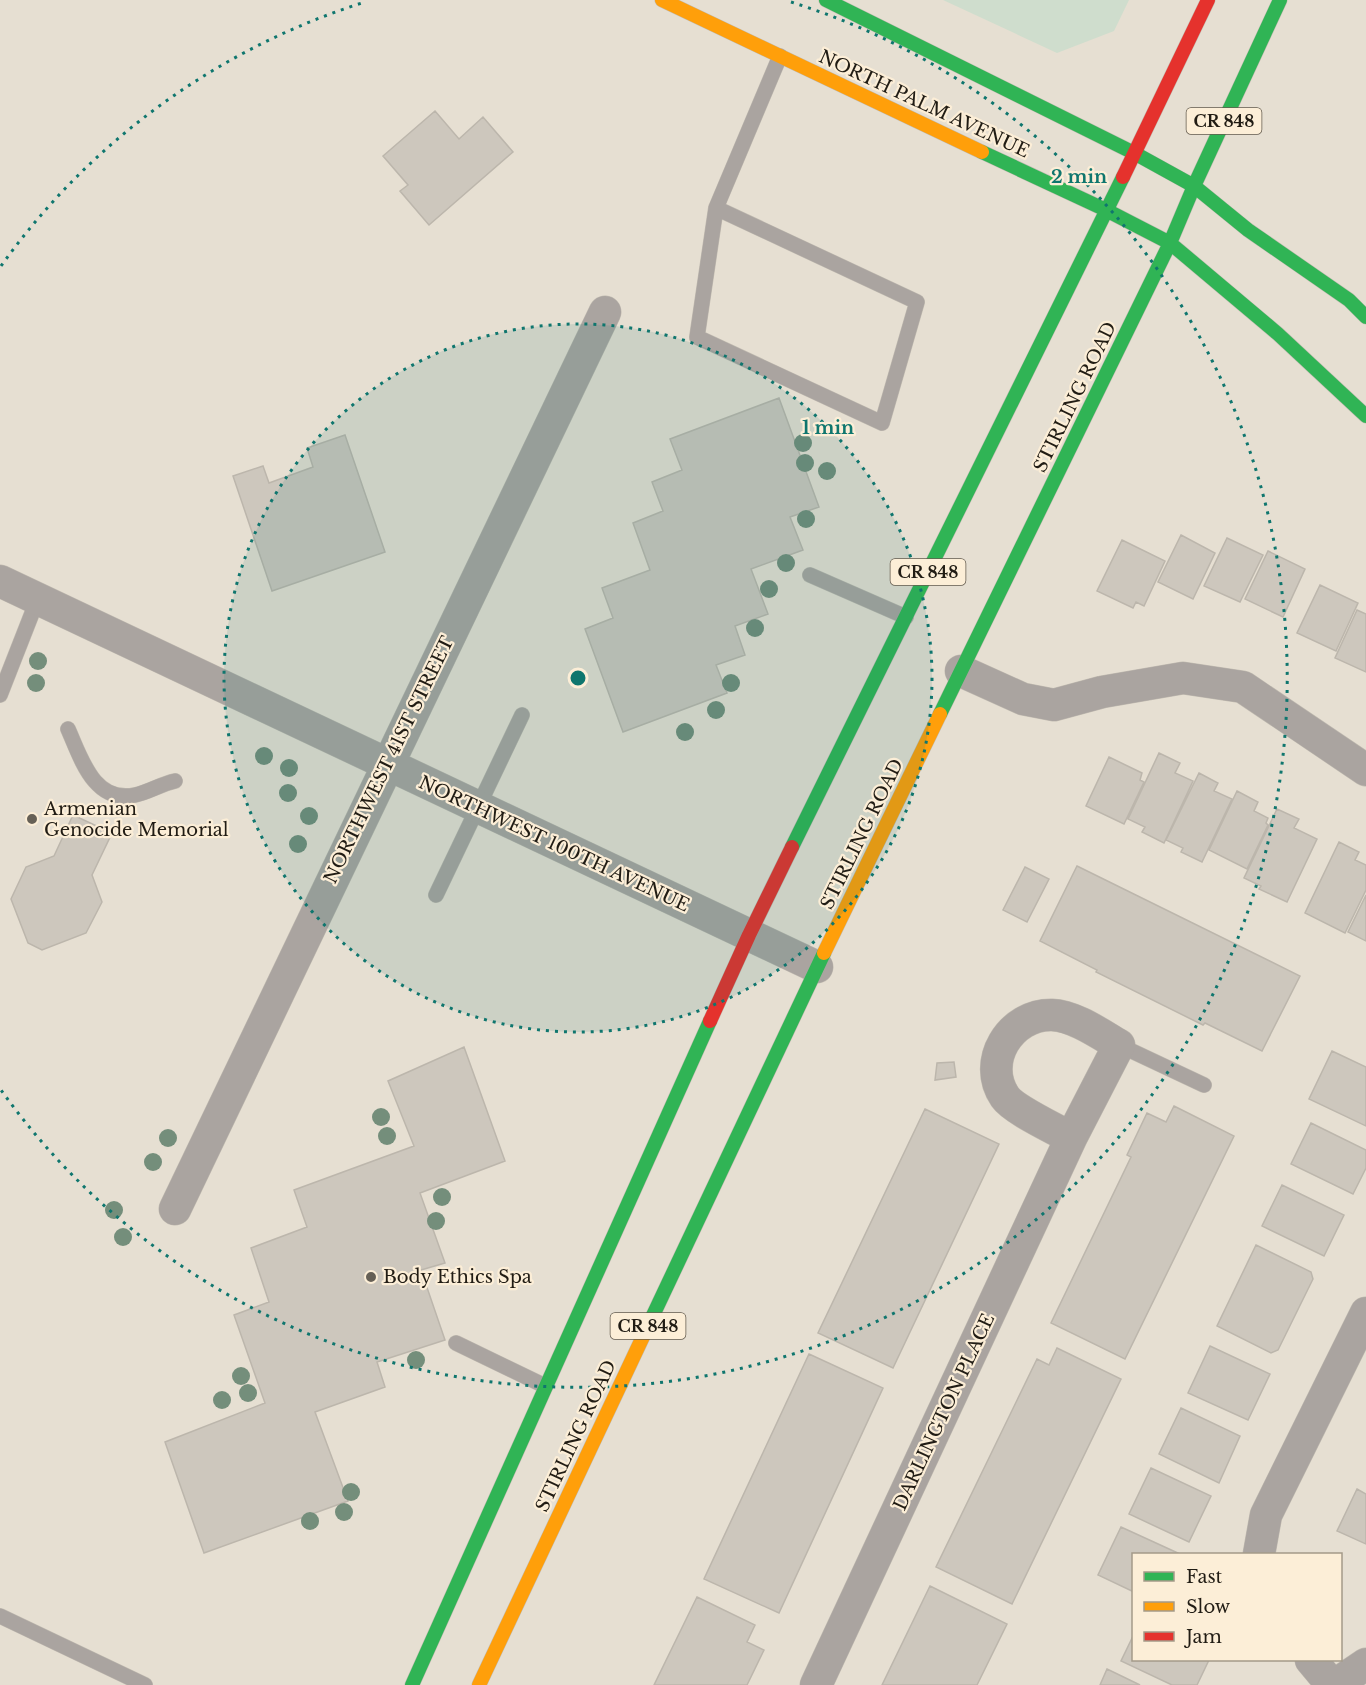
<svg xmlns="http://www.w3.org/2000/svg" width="1366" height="1685" viewBox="0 0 1366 1685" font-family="'Libre Baskerville',serif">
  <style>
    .green { fill: #cfddcd }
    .building { fill: #cdc7bd; stroke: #bcb6ac; stroke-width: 1.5 }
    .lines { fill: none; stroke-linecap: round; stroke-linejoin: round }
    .lane-casing { stroke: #c1bbb1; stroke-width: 16 }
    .street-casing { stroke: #c1bbb1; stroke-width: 33 }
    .fast-casing { stroke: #c1bbb1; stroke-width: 15 }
    .slow-casing { stroke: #c1bbb1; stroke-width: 15 }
    .jam-casing { stroke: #c1bbb1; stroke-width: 15 }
    .lane { stroke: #aaa4a0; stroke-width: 15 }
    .street { stroke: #aaa4a0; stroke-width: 32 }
    .fast { stroke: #30b455; stroke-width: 14 }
    .slow { stroke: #ff9f0a; stroke-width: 14 }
    .jam { stroke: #e5322d; stroke-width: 14 }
    .tree { fill: #748e7b }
    .ring { fill: none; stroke: #0f766e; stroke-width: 3; stroke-dasharray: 3 6 }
    .poi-dot { fill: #666056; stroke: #fceed7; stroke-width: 2 }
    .labels { text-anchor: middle; stroke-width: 4.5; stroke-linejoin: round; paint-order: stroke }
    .shield { fill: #fceed7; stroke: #635b4e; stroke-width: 1.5 }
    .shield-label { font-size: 16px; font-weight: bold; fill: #211c14 }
    .street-label { font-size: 18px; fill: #211c14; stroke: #fceed7 }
    .poi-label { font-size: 18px; fill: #211c14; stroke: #fceed7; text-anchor: start }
    .centre { fill: #0f766e; stroke: #fceed7; stroke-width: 3 }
    .ring-label { font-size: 18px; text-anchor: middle; font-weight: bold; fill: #0f766e; stroke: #fceed7; stroke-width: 4.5; stroke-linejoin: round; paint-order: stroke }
  </style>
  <rect width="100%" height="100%" fill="#e6dfd2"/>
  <path class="green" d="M943 0H1129L1114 31 1057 53Z"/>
  <path class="building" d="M435 111 459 139 483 117 513 152 429 225 400 191 408 185 383 156Z
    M779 398 819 507 790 517 803 550 751 569 768 614 735 626 745 655 716 665 727 693 623 732 585 629 613 618 602 588 650 570 633 523 663 511 652 482 682 470 670 439Z
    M345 435 385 552 272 591 233 476 263 466 269 483 313 467 307 448Z
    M1181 535 1215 553 1193 599 1158 582Z
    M1227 538 1263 555 1240 602 1204 586Z
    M1122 540 1165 561 1144 606 1136 602 1133 608 1097 591Z
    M1268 551 1305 569 1283 617 1245 599Z
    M1320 585 1358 603 1336 651 1297 633Z
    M1357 610 1366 614V672L1335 658Z
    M1159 753 1180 763 1175 773 1193 781 1164 843 1142 832 1145 827 1128 819Z
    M1109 757 1142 773 1140 780 1144 782 1124 824 1086 806Z
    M1199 773 1218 783 1214 791 1232 799 1202 862 1181 852 1183 848 1166 840Z
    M1237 791 1258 802 1254 811 1268 818 1266 823 1268 825 1247 869 1209 850Z
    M1277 809 1299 819 1294 828 1317 839 1287 902 1259 889 1261 886 1244 878Z
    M73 815 112 833 92 875 102 902 86 933 42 950 28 943 11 899 26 867 54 856Z
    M1339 842 1359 852 1355 860 1366 865V890L1345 933 1305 913Z
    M1077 866 1300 976 1262 1051 1205 1023 1203 1025 1096 972 1097 970 1040 941Z
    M1025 867 1049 879 1027 922 1003 910Z
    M1366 895V941L1348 932Z
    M464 1047 505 1161 420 1193 445 1263 421 1270 445 1340 377 1362 385 1387 315 1412 348 1501 204 1553 165 1442 265 1403 234 1315 269 1302 251 1248 307 1227 294 1190 414 1146 388 1081Z
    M1332 1051 1366 1067V1126L1309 1099Z
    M954 1062 956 1077 935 1080 937 1063Z
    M1174 1106 1234 1136 1125 1359 1051 1323 1131 1157 1127 1155 1147 1113 1166 1122Z
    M925 1109 999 1144 893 1368 818 1333Z
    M1311 1123 1366 1150V1168L1353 1194 1291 1164Z
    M1282 1185 1344 1215 1324 1256 1262 1226Z
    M1256 1245 1311 1272 1313 1279 1278 1350 1271 1353 1217 1326Z
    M1210 1346 1270 1374 1248 1420 1188 1393Z
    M1057 1348 1121 1379 1012 1604 936 1567 1037 1359 1049 1365Z
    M809 1354 883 1388 779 1613 704 1579Z
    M1181 1408 1240 1436 1219 1483 1159 1454Z
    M1151 1468 1211 1496 1189 1542 1129 1514Z
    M1357 1489 1366 1494V1544L1337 1531Z
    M1121 1527 1180 1554H1134V1592L1098 1575Z
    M930 1586 1007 1624 977 1685H882Z
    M697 1597 755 1625 747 1642 764 1650 747 1685H654Z
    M1134 1634V1660H1209L1197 1685H1172L1121 1661Z
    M1107 1669 1140 1685H1100Z"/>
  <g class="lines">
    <g class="lane-casing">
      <path id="lane" d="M716 208 917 302 882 423 697 337Z
        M716 208 780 56
        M810 575 906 617
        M0 695 38 598
        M68 729C81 758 94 804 135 795 149 792 161 784 175 781
        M436 895 522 715
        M1119 1045 1204 1085
        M456 1343 545 1386
        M0 1616 145 1685"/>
    </g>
    <g class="street-casing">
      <path id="street" d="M0 581 817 967
        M961 671 1023 699 1054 705 1102 692 1183 678 1243 687 1366 770
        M175 1209 605 312
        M1259 1554 1266 1515 1366 1313
        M1311 1660 1332 1685
        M816 1685 1071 1138 1119 1045C1100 1034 1075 1016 1052 1015 1010 1014 981 1062 1005 1097 1014 1110 1056 1129 1071 1138
        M1335 1685 1366 1664"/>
    </g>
    <g class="fast-casing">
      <path id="fast" d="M826 0 1136 154 1194 186 1248 230 1349 300 1366 317
        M982 152 1106 210 1170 243 1278 334 1366 416
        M940 714 1170 243 1194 186 1280 0
        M792 847 1123 177
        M648 1326 824 953
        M412 1685 710 1021"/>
    </g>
    <g class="slow-casing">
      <path id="slow" d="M662 0 982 152
        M824 953 940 714
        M479 1685 648 1326"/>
    </g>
    <g class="jam-casing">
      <path id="jam" d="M1123 177 1208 0
        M710 1021 749 935 792 847"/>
    </g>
    <use href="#lane" class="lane"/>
    <use href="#street" class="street"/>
    <use href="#fast" class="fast"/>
    <use href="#slow" class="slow"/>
    <use href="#jam" class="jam"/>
  </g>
  <g class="tree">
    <circle cx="803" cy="443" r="9"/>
    <circle cx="805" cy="463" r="9"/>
    <circle cx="827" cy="471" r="9"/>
    <circle cx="806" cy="519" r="9"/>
    <circle cx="786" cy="563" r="9"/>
    <circle cx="769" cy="589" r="9"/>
    <circle cx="755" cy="628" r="9"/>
    <circle cx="38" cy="661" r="9"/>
    <circle cx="36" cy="683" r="9"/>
    <circle cx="731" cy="683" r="9"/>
    <circle cx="716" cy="710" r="9"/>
    <circle cx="685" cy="732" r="9"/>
    <circle cx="264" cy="756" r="9"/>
    <circle cx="289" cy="768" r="9"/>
    <circle cx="288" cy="793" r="9"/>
    <circle cx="309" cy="816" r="9"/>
    <circle cx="298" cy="844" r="9"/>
    <circle cx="381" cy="1117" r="9"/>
    <circle cx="387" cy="1136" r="9"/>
    <circle cx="168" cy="1138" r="9"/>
    <circle cx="153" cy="1162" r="9"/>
    <circle cx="442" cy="1197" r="9"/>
    <circle cx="114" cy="1210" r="9"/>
    <circle cx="436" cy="1221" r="9"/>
    <circle cx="123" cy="1237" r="9"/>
    <circle cx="416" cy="1360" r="9"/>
    <circle cx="241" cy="1376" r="9"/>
    <circle cx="248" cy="1393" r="9"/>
    <circle cx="222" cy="1400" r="9"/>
    <circle cx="351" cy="1492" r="9"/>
    <circle cx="344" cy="1512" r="9"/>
    <circle cx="310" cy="1521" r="9"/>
  </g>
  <circle cx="578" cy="678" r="354" fill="#0f766e" fill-opacity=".12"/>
  <g class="ring">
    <circle cx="578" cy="678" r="354"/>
    <path d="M1 266A709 709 0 0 1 365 2M791 2A709 709 0 1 1 1 1090"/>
  </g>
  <g class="poi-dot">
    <circle cx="32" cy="819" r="6"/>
    <circle cx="371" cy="1277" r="6"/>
  </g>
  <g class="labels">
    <g class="shield">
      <rect x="1186.5" y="108" width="75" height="26" rx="4.5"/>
      <rect x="890.5" y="559" width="75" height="26" rx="4.5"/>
      <rect x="610.5" y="1313" width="75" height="26" rx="4.5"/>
    </g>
    <g class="shield-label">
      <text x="1224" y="127">CR 848</text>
      <text x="928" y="578">CR 848</text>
      <text x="648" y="1332">CR 848</text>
    </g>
    <g class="street-label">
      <text transform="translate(924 104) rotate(25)" y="6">NORTH PALM AVENUE</text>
      <text transform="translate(1075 397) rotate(-64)" y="6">STIRLING ROAD</text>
      <text transform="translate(389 760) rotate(-64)" y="6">NORTHWEST 41ST STREET</text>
      <text transform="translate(862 834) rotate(-64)" y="6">STIRLING ROAD</text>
      <text transform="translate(554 844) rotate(25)" y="6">NORTHWEST 100TH AVENUE</text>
      <text transform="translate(944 1412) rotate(-65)" y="6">DARLINGTON PLACE</text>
      <text transform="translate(576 1436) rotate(-65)" y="6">STIRLING ROAD</text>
    </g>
    <g class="poi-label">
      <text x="44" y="815">Armenian<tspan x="44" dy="21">Genocide Memorial</tspan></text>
      <text x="383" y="1283">Body Ethics Spa</text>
    </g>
  </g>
  <circle cx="578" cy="678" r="9" class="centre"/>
  <g class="ring-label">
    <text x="1079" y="183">2 min</text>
    <text x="828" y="434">1 min</text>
  </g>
  <rect x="1132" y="1553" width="210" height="108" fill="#fceed7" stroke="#a49a89" stroke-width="1.5"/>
  <rect x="1144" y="1572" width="30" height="9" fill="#30b455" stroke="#a49a89" stroke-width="1.5"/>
  <text x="1186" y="1583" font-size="18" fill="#211c14">Fast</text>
  <rect x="1144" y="1602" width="30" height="9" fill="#ff9f0a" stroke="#a49a89" stroke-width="1.5"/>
  <text x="1186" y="1613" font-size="18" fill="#211c14">Slow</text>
  <rect x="1144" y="1632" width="30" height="9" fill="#e5322d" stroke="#a49a89" stroke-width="1.5"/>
  <text x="1186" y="1643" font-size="18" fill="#211c14">Jam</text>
</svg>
